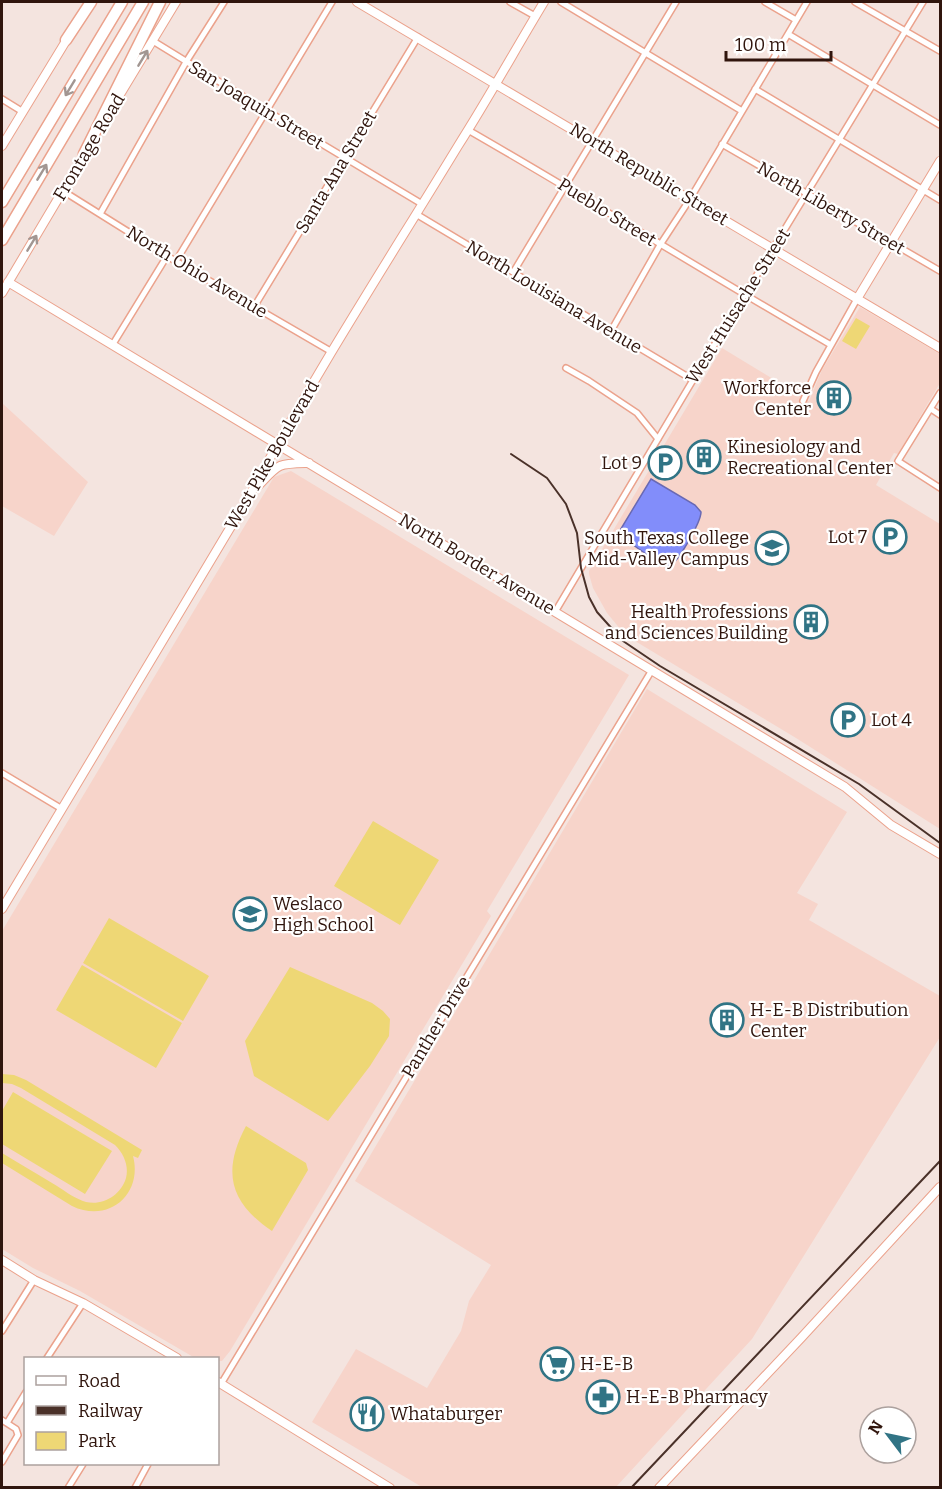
<svg xmlns="http://www.w3.org/2000/svg" width="942" height="1489" viewBox="0 0 942 1489" font-family="Bitter,serif">
  <style>
    .built { fill: #f7d4ca }
    .green { fill: #eed775 }
    .water { fill: #828dfa; stroke: #6969b3; stroke-width: 1.5 }
    .lines { fill: none; stroke-linecap: round; stroke-linejoin: round }
    .street-casing { stroke: #eba28c; stroke-width: 8 }
    .secondary-casing { stroke: #eba28c; stroke-width: 10 }
    .primary-casing { stroke: #eba28c; stroke-width: 10 }
    .highway-casing { stroke: #eba28c; stroke-width: 13 }
    .street { stroke: #fff; stroke-width: 5 }
    .secondary { stroke: #fff; stroke-width: 8 }
    .primary { stroke: #fff; stroke-width: 8 }
    .highway { stroke: #fff; stroke-width: 10 }
    .rail { stroke: #4a3129; stroke-width: 2 }
    .oneway { stroke: #a29692 }
    .labels { text-anchor: middle; stroke-width: 4.5; stroke-linejoin: round; paint-order: stroke }
    .street-label { font-size: 18px; fill: #30150d; stroke: #fff }
    .poi-label { font-size: 18px; fill: #30150d; stroke: #fff; text-anchor: start }
  </style>
  <rect width="100%" height="100%" fill="#f4e4df"/>
  <path class="built" d="M860 307 940 354V383L898 454 894 453 876 485 940 524V829L796 738 635 641 621 630 607 613 593 588 589 574V571L722 348 809 401 822 370Z
    M2 403 88 482 54 536 2 506Z
    M291 471 629 675 487 911 491 916 230 1351 222 1361H218V1358H195L80 1291 33 1268 2 1249V931L274 477Z
    M647 689 847 812 797 893 818 904 809 920 940 996V1037L752 1339 616 1487H422L312 1422 356 1349 427 1388 461 1331 469 1301 491 1265 355 1181Z"/>
  <path class="green" d="M856 318 870 326 856 349 842 341Z
    M373 821 439 860 400 925 334 886Z
    M109 918 209 976 183 1021 83 963Z
    M82 965 182 1023 156 1068 56 1010Z
    M290 967 372 1003 383 1011 390 1019 389 1036 370 1066 328 1121 254 1076 245 1041Z
    M2 1074 14 1075 26 1080 142 1150 138 1158 133 1156C143 1194 109 1224 72 1206L2 1163V1153C20 1164 39 1175 57 1186 66 1192 76 1199 86 1202 103 1206 121 1195 126 1178 129 1166 124 1154 115 1145L21 1088 12 1084 2 1083Z
    M13 1092 112 1151 85 1194 2 1144V1111Z
    M246 1126 306 1163 308 1170 272 1231C229 1202 222 1171 246 1126Z"/>
  <path class="water" d="M651 479 695 505 701 512C701 521 677 566 668 566 661 566 622 538 619 532Z"/>
  <g class="lines">
    <g class="street-casing">
      <path id="street" d="M510 2 535 16
        M561 2 742 111
        M765 2 796 20
        M855 2 940 51
        M788 34 940 125
        M153 41 267 111 422 204
        M755 89 940 200
        M2 99 23 112
        M468 130C590 200 709 275 831 345
        M722 144 940 271
        M63 191 167 256 332 352
        M100 214 186 62 224 2
        M416 214 693 380
        M176 261 332 2
        M514 271 676 2
        M254 307 418 37
        M611 331 660 245 690 199 807 2
        M113 344 167 256
        M566 368 589 381 637 413 658 439
        M940 393 898 461 940 488
        M803 401 816 372 857 299
        M931 409 940 415
        M555 612 693 380 923 2
        M2 773 62 809
        M2 1331 34 1280
        M47 1358 83 1303
        M221 1384 652 670
        M2 1420 16 1429 18 1435 2 1462
        M7 1423 26 1392
        M68 1488 83 1464
        M135 1488 148 1464"/>
    </g>
    <g class="secondary-casing">
      <path id="secondary" d="M357 2 940 348
        M110 111 176 2
        M2 146 69 36
        M8 282 845 787 891 825 940 854
        M2 293 87 150
        M857 299 940 161
        M258 486C280 463 276 464 309 463
        M2 909 251 493C314 375 388 261 458 146 488 99 515 50 544 2
        M2 1260 34 1280 83 1303 177 1358
        M218 1382 390 1488"/>
    </g>
    <g class="primary-casing">
      <path id="primary" d="M659 1488 801 1338 940 1187"/>
    </g>
    <g class="highway-casing">
      <path id="highway" d="M66 40 91 2
        M84 154 160 2
        M2 202 122 2
        M2 240 143 2"/>
    </g>
    <use href="#street" class="street"/>
    <use href="#secondary" class="secondary"/>
    <use href="#primary" class="primary"/>
    <use href="#highway" class="highway"/>
    <path class="rail" d="M511 454 547 478 566 504 577 533 581 568 589 597 597 612 623 641 660 666 859 784 940 843
      M631 1488 940 1161"/>
  </g>
  <defs><path id="oneway-shaft" d="M-6 0H5M1.5-3L5.5 0L1.5 3" fill="none" stroke-width="1.6" stroke-linecap="round" stroke-linejoin="round" transform="scale(1.5)"/></defs>
  <g class="oneway">
    <use href="#oneway-shaft" transform="translate(143 58) rotate(-59)"/>
    <use href="#oneway-shaft" transform="translate(70 88) rotate(121)"/>
    <use href="#oneway-shaft" transform="translate(42 172) rotate(-59)"/>
    <use href="#oneway-shaft" transform="translate(32 243) rotate(-59)"/>
  </g>
  <defs>
    <g id="building-ring" transform="scale(1.725)"><circle r="9.5" fill="#fff" stroke="#317485" stroke-width="1.5"/><path d="M-4-6H4V6H1V3H-1V6H-4ZM-2.5-4.3h1.7v1.8h-1.7ZM.8-4.3h1.7v1.8H.8ZM-2.5-1h1.7V.8h-1.7ZM.8-1h1.7V.8H.8Z" fill="#317485"/></g>
    <g id="parking-ring" transform="scale(1.725)"><circle r="9.5" fill="#fff" stroke="#317485" stroke-width="1.5"/><path d="M-3.5-5.5H1a3.5 3.5 0 0 1 0 7H-1V5.5H-3.5ZM-1-3.4V-.6H.8a1.4 1.4 0 0 0 0-2.8Z" fill="#317485"/></g>
    <g id="university-ring" transform="scale(1.725)"><circle r="9.5" fill="#fff" stroke="#317485" stroke-width="1.5"/><path d="M0-5L7-2L0 1L-7-2ZM-4 1L0 2.5L4 1V4Q0 6-4 4Z" fill="#317485"/></g>
    <g id="school-ring" transform="scale(1.725)"><circle r="9.5" fill="#fff" stroke="#317485" stroke-width="1.5"/><path d="M0-5L7-2L0 1L-7-2ZM-4 1L0 2.5L4 1V4Q0 6-4 4Z" fill="#317485"/></g>
    <g id="supermarket-ring" transform="scale(1.725)"><circle r="9.5" fill="#fff" stroke="#317485" stroke-width="1.5"/><path d="M-6-5.5h2.5l.6 2H6L4.5 2H-2.5L-4.4-4H-6ZM-1.5 3.2a1.3 1.3 0 1 0 .1 0ZM3 3.2a1.3 1.3 0 1 0 .1 0Z" fill="#317485"/></g>
    <g id="pharmacy-ring" transform="scale(1.725)"><circle r="9.5" fill="#fff" stroke="#317485" stroke-width="1.5"/><path d="M-2-6h4v4h4v4h-4v4h-4v-4h-4v-4h4Z" fill="#317485"/></g>
    <g id="restaurant-ring" transform="scale(1.725)"><circle r="9.5" fill="#fff" stroke="#317485" stroke-width="1.5"/><path d="M-5-6h1v4h1v-4h1v4h1v-4h1v5L-1.5 .5V6h-2V.5L-5-1ZM5-6V6H3V1.5H1.5Q1.5-4 5-6Z" fill="#317485"/></g>
  </defs>
  <g fill-rule="evenodd">
    <use href="#building-ring" x="834" y="398"/>
    <use href="#building-ring" x="704" y="457"/>
    <use href="#parking-ring" x="665" y="463"/>
    <use href="#parking-ring" x="890" y="537"/>
    <use href="#university-ring" x="772" y="548"/>
    <use href="#building-ring" x="811" y="622"/>
    <use href="#parking-ring" x="848" y="720"/>
    <use href="#school-ring" x="250" y="914"/>
    <use href="#building-ring" x="727" y="1020"/>
    <use href="#supermarket-ring" x="557" y="1364"/>
    <use href="#pharmacy-ring" x="603" y="1397"/>
    <use href="#restaurant-ring" x="367" y="1414"/>
  </g>
  <g class="labels">
    <g class="street-label">
      <text transform="translate(256 105) rotate(31)" y="6">San Joaquin Street</text>
      <text transform="translate(89 147) rotate(-59)" y="6">Frontage Road</text>
      <text transform="translate(336 172) rotate(-59)" y="6">Santa Ana Street</text>
      <text transform="translate(649 174) rotate(31)" y="6">North Republic Street</text>
      <text transform="translate(831 208) rotate(30)" y="6">North Liberty Street</text>
      <text transform="translate(607 212) rotate(32)" y="6">Pueblo Street</text>
      <text transform="translate(197 272) rotate(31)" y="6">North Ohio Avenue</text>
      <text transform="translate(554 297) rotate(31)" y="6">North Louisiana Avenue</text>
      <text transform="translate(738 306) rotate(-58)" y="6">West Huisache Street</text>
      <text transform="translate(272 455) rotate(-60)" y="6">West Pike Boulevard</text>
      <text transform="translate(477 564) rotate(31)" y="6">North Border Avenue</text>
      <text transform="translate(436 1027) rotate(-59)" y="6">Panther Drive</text>
    </g>
    <g class="poi-label">
      <text x="811" y="394" text-anchor="end">Workforce<tspan x="811" dy="21">Center</tspan></text>
      <text x="727" y="453">Kinesiology and<tspan x="727" dy="21">Recreational Center</tspan></text>
      <text x="642" y="469" text-anchor="end">Lot 9</text>
      <text x="867" y="543" text-anchor="end">Lot 7</text>
      <text x="749" y="544" text-anchor="end">South Texas College<tspan x="749" dy="21">Mid-Valley Campus</tspan></text>
      <text x="788" y="618" text-anchor="end">Health Professions<tspan x="788" dy="21">and Sciences Building</tspan></text>
      <text x="871" y="726">Lot 4</text>
      <text x="273" y="910">Weslaco<tspan x="273" dy="21">High School</tspan></text>
      <text x="750" y="1016">H-E-B Distribution<tspan x="750" dy="21">Center</tspan></text>
      <text x="580" y="1370">H-E-B</text>
      <text x="626" y="1403">H-E-B Pharmacy</text>
      <text x="390" y="1420">Whataburger</text>
    </g>
  </g>
  <rect width="942" height="1489" fill="none" stroke="#30150d" stroke-width="6"/>
  <rect x="24" y="1357" width="195" height="108" fill="#ffffff" stroke="#aca19e" stroke-width="1.5"/>
  <rect x="36" y="1376" width="30" height="9" fill="#ffffff" stroke="#aca19e" stroke-width="1.5"/>
  <text x="78" y="1387" font-size="18" fill="#30150d">Road</text>
  <rect x="36" y="1406" width="30" height="9" fill="#4a3129" stroke="#aca19e" stroke-width="1.5"/>
  <text x="78" y="1417" font-size="18" fill="#30150d">Railway</text>
  <rect x="36" y="1432" width="30" height="18" fill="#eed775" stroke="#aca19e" stroke-width="1.5"/>
  <text x="78" y="1447" font-size="18" fill="#30150d">Park</text>
  <g transform="translate(888 1435) rotate(302)"><circle r="28" fill="#ffffff" stroke="#aca19e" stroke-width="1.5"/>
  <path d="M0-4.5L10 22L0 15L-10 22Z" fill="#317485"/>
  <text y="-9" font-size="16" font-weight="bold" text-anchor="middle" fill="#30150d">N</text>
  </g>
  <path d="M726 51v9h105v-9" fill="none" stroke="#30150d" stroke-width="3"/>
  <text x="735" y="51" font-size="18" fill="#30150d" stroke="#ffffff" stroke-width="4.5" paint-order="stroke">100 m</text>
</svg>
